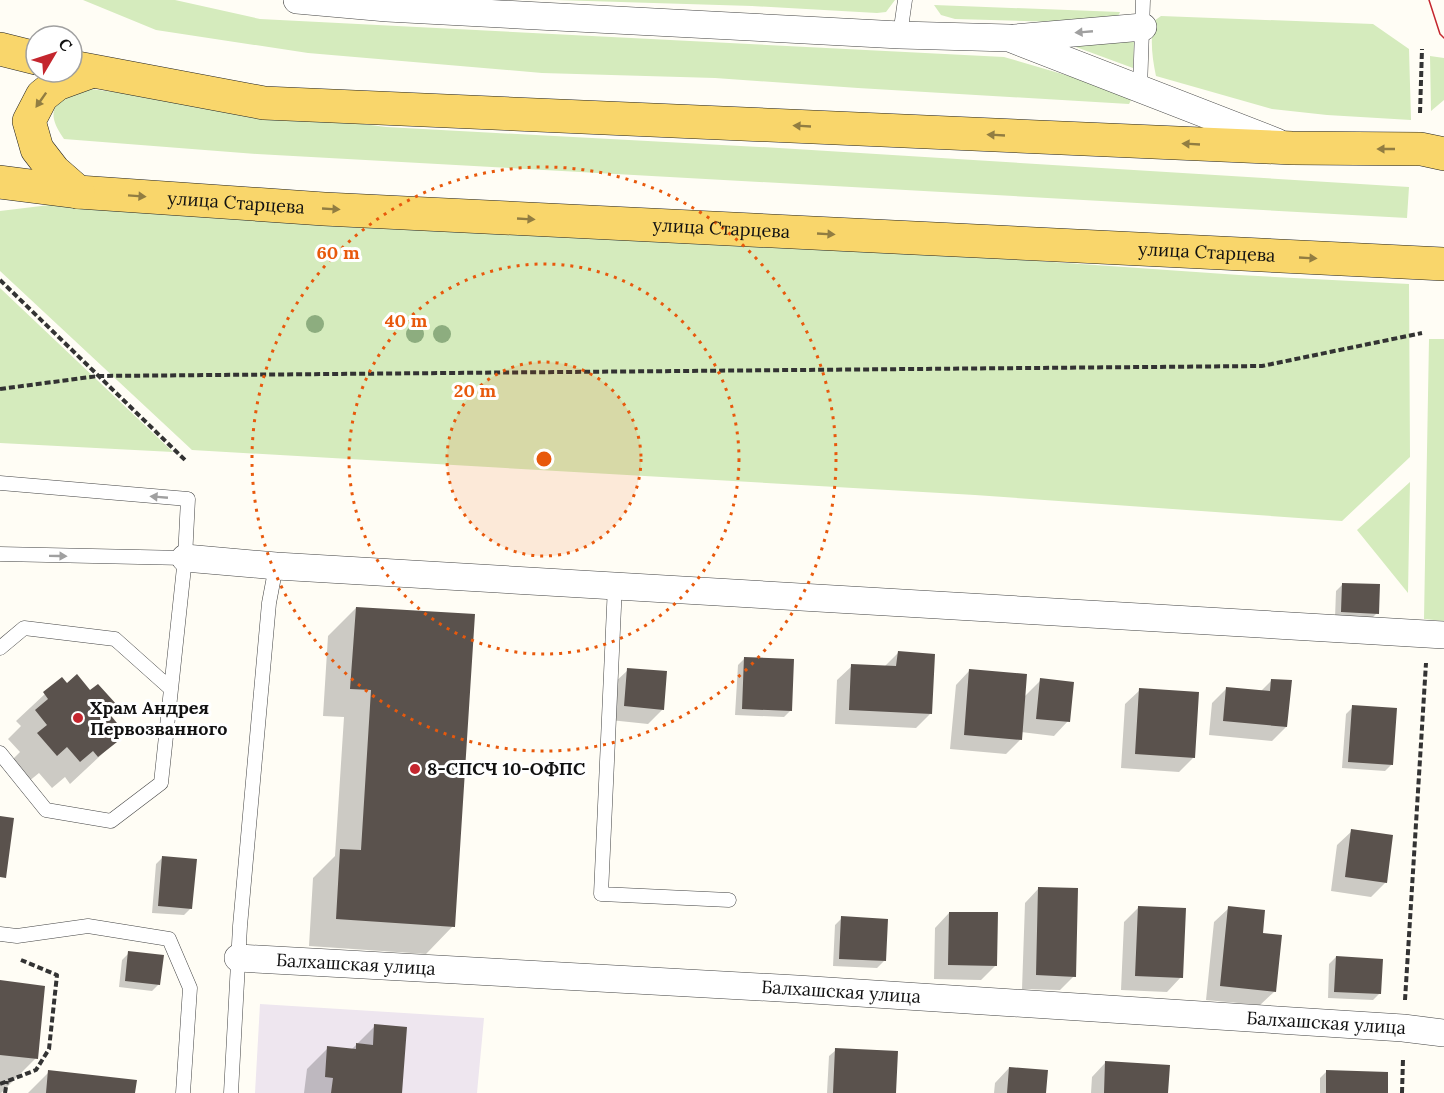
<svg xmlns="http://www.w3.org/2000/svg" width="1444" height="1093" viewBox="0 0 1444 1093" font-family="Lora,serif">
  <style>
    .industrial { fill: #eee6ef }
    .green { fill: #d5ebbd }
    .shadow { fill: #0003 }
    .building { fill: #5a524d }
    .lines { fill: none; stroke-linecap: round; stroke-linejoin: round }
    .service-casing { stroke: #444; stroke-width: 15 }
    .minor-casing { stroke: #444; stroke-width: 28 }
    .primary-casing { stroke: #222; stroke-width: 34 }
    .path { stroke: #333; stroke-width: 4; stroke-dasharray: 6 3; stroke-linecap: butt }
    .service { stroke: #fff; stroke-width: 14 }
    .minor { stroke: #fff; stroke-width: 27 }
    .primary { stroke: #f9d66b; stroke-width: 33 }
    .tram { stroke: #c4262e; stroke-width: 1.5 }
    .tree { fill: #8dad7f }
    .oneway { fill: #a0a0a0 }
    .oneway2 { fill: #917d42 }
    .ring { fill: none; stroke: #e8590c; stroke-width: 3; stroke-dasharray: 3 6 }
    .poi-dot { fill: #c4262e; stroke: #fff; stroke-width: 2 }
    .labels { text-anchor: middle; stroke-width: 6; stroke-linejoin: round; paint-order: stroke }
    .street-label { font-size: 18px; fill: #111; stroke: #fff }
    .poi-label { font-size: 18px; font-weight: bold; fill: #111; stroke: #fff; text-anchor: start }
    .centre { fill: #e8590c; stroke: #fff; stroke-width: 3 }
    .ring-label { font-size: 18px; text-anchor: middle; font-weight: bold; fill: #e8590c; stroke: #fff; stroke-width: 6; stroke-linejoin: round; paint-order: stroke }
  </style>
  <rect width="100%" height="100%" fill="#fffdf5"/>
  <path class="industrial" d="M260 1004 484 1018 477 1093H255Z"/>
  <path class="green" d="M83 0H175L260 19 1004 57 1127 93 1132 98 1129 104 858 88 715 78 542 73 308 53 156 30Z
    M555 0H895L886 12 877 13 752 6Z
    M934 5 1120 12 1117 19 1056 22 955 19 941 15Z
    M1161 16 1373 24 1409 49 1411 120 1327 115 1272 109 1156 76C1152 57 1150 40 1154 21Z
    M1134 42 1133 68 1065 43Z
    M1430 56 1444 58V100L1431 111Z
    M75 87 386 127 779 148 1409 187 1407 218 257 154 64 139C46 113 52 105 75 87Z
    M66 203 315 222 641 241 935 254 1239 275 1409 284 1410 457 1342 521 975 495 192 450 0 271V211Z
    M0 288 173 452 0 443Z
    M1429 339H1444V621L1424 619Z
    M1410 482 1408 593 1357 530Z"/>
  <path class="shadow" d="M1343 584 1377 613 1370 620 1335 618 1336 591Z
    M356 608 453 926 426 954 309 946 313 878 335 856 344 717 323 716 328 636Z
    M898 653 930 714 916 728 835 724 837 680 852 666 884 667Z
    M745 658 791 710 784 717 735 715 738 665Z
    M628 670 663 709 648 724 610 720 613 684Z
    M970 670 1024 697 1041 680 1068 721 1054 736 1021 732 1020 740 1006 754 950 749 956 685Z
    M61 679 107 713 111 736 115 742 70 784 65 777 52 788 39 773 28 782 11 761 20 752 8 739 21 726 16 721Z
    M1272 680 1286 727 1272 741 1209 735 1212 703 1226 689 1260 692Z
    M1140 690 1193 758 1179 772 1121 768 1125 704Z
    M1353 707 1392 764 1385 771 1342 768 1346 714Z
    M1352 831 1386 882 1371 897 1331 891 1337 845Z
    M163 857 191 908 184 915 152 913 156 864Z
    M1039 888 1074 976 1060 990 1022 989 1025 903Z
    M1139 907 1181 977 1167 992 1121 990 1124 922Z
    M1229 908 1261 935 1275 991 1260 1005 1206 1000 1214 922Z
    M949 913 996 965 981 980 934 979 935 928Z
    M842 918 884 961 877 968 833 966 835 925Z
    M129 953 159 984 152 991 119 987 122 960Z
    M1336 957 1380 993 1373 1000 1328 998 1329 964Z
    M0 982 36 1058 1 1093H0Z
    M375 1026 401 1093H304L307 1069 328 1048 351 1050Z
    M836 1050 894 1093H827L829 1056Z
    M1106 1062 1167 1093H1091L1092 1077Z
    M1009 1068 1045 1093H994L995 1083Z
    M1327 1071 1386 1093H1320V1078Z
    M49 1072 134 1093H28Z"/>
  <path class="building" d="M1342 583 1380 584 1379 614 1341 612Z
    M356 607 475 614 455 927 336 919 340 849 361 850 371 690 350 689Z
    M898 651 935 654 932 714 849 710 851 664 896 666Z
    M744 657 794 659 792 711 742 709Z
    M627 668 667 671 664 710 624 706Z
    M969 669 1027 674 1022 740 964 735Z
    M77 674 90 690 98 684 117 705 108 712 121 728 112 736 117 742 98 757 93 751 80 762 67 747 57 756 37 733 47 725 35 710 48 699 43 692 62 677 67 683Z
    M1040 678 1074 682 1070 722 1036 719Z
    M1271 679 1292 680 1287 727 1223 721 1226 687 1270 691Z
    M1139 688 1199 692 1195 758 1135 754Z
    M1352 705 1397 708 1393 765 1348 762Z
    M0 816 14 818 6 878 0 877Z
    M1351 829 1393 835 1387 883 1345 877Z
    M162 856 197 859 192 909 158 906Z
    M1038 887 1078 888 1076 977 1036 975Z
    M1138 906 1186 908 1183 978 1135 976Z
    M1228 906 1265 910 1263 933 1282 935 1276 992 1220 986Z
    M949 912H998L997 966 948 965Z
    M841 916 888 919 886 961 839 959Z
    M128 951 164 955 160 985 125 981Z
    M1336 956 1383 959 1381 994 1334 992Z
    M0 980 45 986 38 1059 0 1055Z
    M374 1024 407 1027 402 1093H331L333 1078 325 1077 327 1046 356 1049V1043L373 1045Z
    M835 1048 898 1051 896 1093H833Z
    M1105 1061 1170 1065 1168 1093H1104Z
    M1009 1067 1048 1070 1046 1093H1007Z
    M48 1070 137 1080 135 1093H46Z
    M1326 1070 1388 1072V1093H1326Z"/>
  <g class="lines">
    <g class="service-casing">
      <path id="service" d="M900 35 905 0
        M1140 89 1143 0
        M0 483 188 499 185 558 0 554
        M615 585 601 894 729 900
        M0 648 24 628 115 639 171 689
        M0 753 46 810 111 821 161 783 185 558
        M0 934 17 936 88 926 169 939 190 988 183 1093
        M231 1093 240 926 269 603 276 566"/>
    </g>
    <g class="minor-casing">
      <g id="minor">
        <path d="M297 0 387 8 900 35 1009 38 1277 142"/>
        <path d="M1015 38 1143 27"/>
        <path d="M185 558 276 566 1444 635"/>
        <path id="s1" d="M238 958 797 989 1403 1028 1444 1033"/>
      </g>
    </g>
    <g class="primary-casing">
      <g id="primary">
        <path d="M0 49 36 58"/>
        <path d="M72 67 264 103 1292 148 1421 149 1444 154"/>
        <path id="s2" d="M0 182 78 192 324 209 1444 264"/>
        <path d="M78 192 54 171 37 149 29 121 42 96 57 84 90 72"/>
      </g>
    </g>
    <path class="path" d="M1420 113 1422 49
      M0 280 186 461
      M0 389 98 376 1262 366 1422 333
      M1405 1000 1426 663
      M0 1084 36 1070 49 1049 57 975 21 960
      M5 1093 7 1081
      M1402 1093 1403 1059"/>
    <use href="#service" class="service"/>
    <use href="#minor" class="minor"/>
    <use href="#primary" class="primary"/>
    <path class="tram" d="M1429 0 1440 34 1444 38"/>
  </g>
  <g class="tree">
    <circle cx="315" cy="324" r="9"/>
    <circle cx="415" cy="334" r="9"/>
    <circle cx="442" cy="334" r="9"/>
  </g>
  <defs><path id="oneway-solid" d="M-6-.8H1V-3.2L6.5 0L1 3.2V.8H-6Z" transform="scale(1.5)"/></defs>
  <g class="oneway">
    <use href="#oneway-solid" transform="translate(1084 32) rotate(175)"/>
    <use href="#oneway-solid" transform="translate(159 497) rotate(-175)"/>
    <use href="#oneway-solid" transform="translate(58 556) rotate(1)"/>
  </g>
  <g class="oneway2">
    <use href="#oneway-solid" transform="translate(41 100) rotate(125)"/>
    <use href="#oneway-solid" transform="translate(802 126) rotate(-177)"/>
    <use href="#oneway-solid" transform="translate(996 135) rotate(-177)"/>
    <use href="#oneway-solid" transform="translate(1191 144) rotate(-177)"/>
    <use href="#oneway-solid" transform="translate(1386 149) rotate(-180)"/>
    <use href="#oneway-solid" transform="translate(137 196) rotate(4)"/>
    <use href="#oneway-solid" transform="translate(331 209) rotate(3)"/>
    <use href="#oneway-solid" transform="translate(526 219) rotate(3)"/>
    <use href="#oneway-solid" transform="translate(826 234) rotate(3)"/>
    <use href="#oneway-solid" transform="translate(1308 258) rotate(3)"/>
  </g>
  <circle cx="544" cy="459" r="97" fill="#e8590c" fill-opacity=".12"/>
  <g class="ring">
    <circle cx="544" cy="459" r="97"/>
    <circle cx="544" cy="459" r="195"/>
    <circle cx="544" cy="459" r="292"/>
  </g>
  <g class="poi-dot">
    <circle cx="78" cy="718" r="6"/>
    <circle cx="415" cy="769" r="6"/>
  </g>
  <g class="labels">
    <g class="street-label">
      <text dy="6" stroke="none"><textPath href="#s2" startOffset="237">улица Старцева</textPath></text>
      <text dy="6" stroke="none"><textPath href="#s2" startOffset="723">улица Старцева</textPath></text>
      <text dy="6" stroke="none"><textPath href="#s2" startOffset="1209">улица Старцева</textPath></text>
      <text dy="6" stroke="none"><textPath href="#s1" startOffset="118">Балхашская улица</textPath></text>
      <text dy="6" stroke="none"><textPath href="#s1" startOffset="604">Балхашская улица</textPath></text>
      <text dy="6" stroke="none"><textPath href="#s1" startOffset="1090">Балхашская улица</textPath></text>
    </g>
    <g class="poi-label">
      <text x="90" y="714">Храм Андрея<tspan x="90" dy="21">Первозванного</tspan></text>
      <text x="427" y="775">8-СПСЧ 10-ОФПС</text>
    </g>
  </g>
  <circle cx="544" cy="459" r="9" class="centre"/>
  <g class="ring-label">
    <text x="338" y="259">60 m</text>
    <text x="406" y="327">40 m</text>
    <text x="475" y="397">20 m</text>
  </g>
  <g transform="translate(54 54) rotate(51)"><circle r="28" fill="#ffffff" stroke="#a0a0a0" stroke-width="1.5"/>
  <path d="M0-4.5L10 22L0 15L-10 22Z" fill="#c4262e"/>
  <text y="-9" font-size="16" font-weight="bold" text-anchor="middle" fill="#111111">С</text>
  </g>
</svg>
